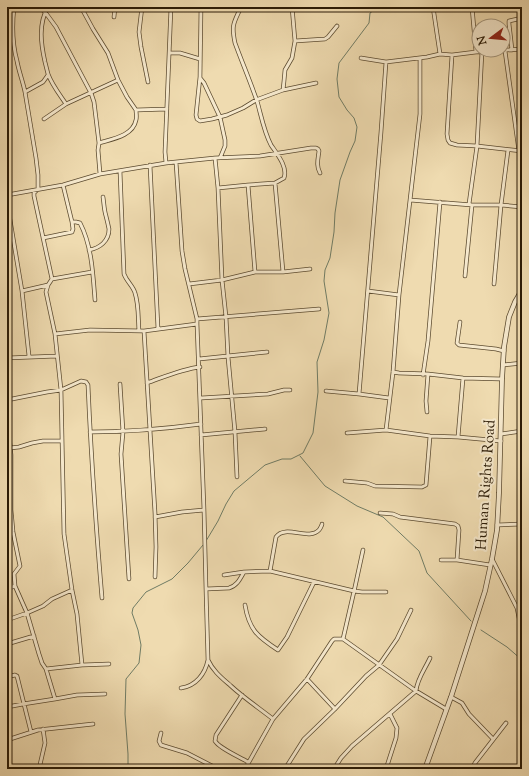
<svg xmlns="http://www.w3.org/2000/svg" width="529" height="776" viewBox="0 0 529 776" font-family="'Sorts Mill Goudy',serif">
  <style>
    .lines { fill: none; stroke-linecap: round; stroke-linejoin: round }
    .stream { stroke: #6f7c65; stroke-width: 1 }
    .minor-casing { stroke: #5c4b30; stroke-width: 4.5 }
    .tertiary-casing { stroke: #5c4b30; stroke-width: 5.5 }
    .minor { stroke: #f5e8cc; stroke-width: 3 }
    .tertiary { stroke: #f5e8cc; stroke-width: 4 }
    .labels { text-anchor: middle; stroke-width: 4; stroke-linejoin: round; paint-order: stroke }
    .street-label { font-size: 15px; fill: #2b1b06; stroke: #f5e8cc }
  </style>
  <rect width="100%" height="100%" fill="#efdbb0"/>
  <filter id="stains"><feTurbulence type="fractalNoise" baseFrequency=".005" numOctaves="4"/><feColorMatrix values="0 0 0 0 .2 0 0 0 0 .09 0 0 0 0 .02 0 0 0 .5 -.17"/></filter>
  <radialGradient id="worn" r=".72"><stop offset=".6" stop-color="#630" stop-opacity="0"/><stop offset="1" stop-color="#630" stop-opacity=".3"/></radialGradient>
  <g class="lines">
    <path class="stream" d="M300 456 325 486 357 506 383 517 419 551 427 573 471 621
      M206 541 218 521 226 504 234 491 265 465 282 459H291L303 453 313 433 318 392 317 362 324 340 329 313 324 281 325 270 330 258 334 232 335 213 340 180 350 152 355 141 357 127 354 118 347 110 339 97 337 79 339 63 369 23 370 13 377 8 383 7
      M481 630 507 647 522 660
      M522 721V723
      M122 769 127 767
      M128 769V754L125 714 126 679 139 663 141 645 138 630 132 613 133 608 146 592 172 579 188 563 203 545"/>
    <g class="minor-casing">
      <path id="minor" d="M14 7C12 25 12 43 17 61 19 72 23 82 25 92L36 158 38 175V189L34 193V196L52 279 48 285 46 292 55 334 61 390 64 534 72 590 77 614 82 665
        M39 7 45 12 56 27 91 93 94 102 99 143 98 150 100 174
        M48 7C38 24 41 44 45 62 46 66 47 70 48 74 52 85 60 95 66 104
        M81 7 93 29 108 53 118 80 127 97 136 110 167 109
        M142 7 139 32 141 47 148 82
        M201 7 200 77 196 115 197 119 200 121 212 119 227 115 243 108 256 100 283 90 316 83
        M241 7C234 23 231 24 235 43 242 62 250 81 257 101 261 115 264 132 271 145 277 154 288 167 284 178L275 183
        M433 7 440 54
        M472 7 476 52
        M114 17 115 7
        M295 41 325 39 328 37 337 26
        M512 50 509 24V21L522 18
        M505 51 519 151
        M170 53H180L200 59
        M452 55 447 134 448 140 450 143 457 145 477 146 522 151
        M361 58 386 62 427 57 440 54 452 55 476 52 522 49
        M200 78 204 83 220 117 225 140V146L220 158
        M283 90 284 81 285 70 292 58 295 41 292 7
        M25 92 43 82 48 75
        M44 119 66 104 118 80
        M99 143C112 139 133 136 136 120 137 117 136 113 136 110
        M215 158 218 188 222 280 226 317 228 357 235 432 237 477
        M176 162 182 251 185 269 197 319V324L204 510 206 589 208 660C213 671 222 678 231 686 244 698 259 708 273 719
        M166 163 165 152 171 7
        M150 165 158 329
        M120 171 124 274C127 282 133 286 135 293 139 305 138 319 139 331
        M248 185 275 183 283 272
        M218 188 248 185 255 272
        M7 195 63 185 100 174 166 163 215 158 260 156 311 148H316L318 149 319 151C318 159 316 166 320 173
        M410 200 472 205H501L522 207
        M7 202 22 291 29 356
        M469 204 477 146 482 51
        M72 222H76L80 223C92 246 93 275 95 300
        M43 238 72 232 73 229 72 222 63 185
        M89 250C100 248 109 241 109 229 108 224 107 220 106 216 104 210 104 203 103 197
        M465 276 472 205
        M52 279 92 272
        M189 284 222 280 255 272H283L310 269
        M494 284 501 205 508 150
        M22 291 48 285
        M368 291 399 295
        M197 319 319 309
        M460 322 457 343 459 345 496 349 504 351
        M144 331 155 513 156 547 155 577
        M55 334 90 330 144 331 197 324
        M7 358 57 356
        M199 359 267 352
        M503 365 522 363
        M393 372 399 373 428 374 463 378 502 379
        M423 375 428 341 440 202
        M147 383C164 377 182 369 200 367
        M120 384 123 432 121 454 129 579
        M326 391 359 394 389 398
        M359 394 381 132 386 62
        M201 398 268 394 284 390H290
        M7 400 47 392 61 390 81 381 86 382 88 385C91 456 96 527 102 598
        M427 412 426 401 428 374
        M7 416 11 455V510L13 532 20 566 14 574 15 586 27 613 39 654 42 663 46 669 55 699
        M386 430 393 372 399 295 420 114V58
        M90 432C127 432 164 429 201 424
        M347 433 386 430 430 436 458 437 501 441
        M501 434 522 431
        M201 435 265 429
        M458 437 463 378
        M10 448 19 447 32 443 43 441H62
        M345 481 367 483 375 486 422 487 426 485 430 436
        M380 513 393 514 400 517 455 524 458 526 459 530 457 560
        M155 517 182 512 204 510
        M497 525 522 524
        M492 559 517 608 522 632
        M441 560H457L490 565
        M270 571 276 537C285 524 309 541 319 530 320 529 322 525 322 524
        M224 575 244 572 270 571 354 591 362 592H386
        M7 589 15 586
        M206 589 229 588C237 586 240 579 244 572
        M245 605C249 630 258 637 278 650L287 637 314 582
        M7 620 27 613 43 606 52 599 72 590
        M343 639 355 587 363 550
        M7 644 34 636
        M46 669 82 665 109 664
        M7 677 15 675 17 676 31 732
        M307 679 335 709
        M181 688C196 686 205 674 208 660
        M242 695 216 735 215 741C220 749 240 757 248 762
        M451 697 462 703 469 714 493 739
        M7 707 23 704 55 699 77 695 105 694
        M161 733 159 741 161 745 187 753 218 769
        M7 740 38 730 93 724
        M39 769 45 743 43 729
        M245 769 273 719 307 679 332 641 334 639H343L416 691 446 709
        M285 769 304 739 335 709 366 676 379 665 397 639 411 610
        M334 769 341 758 352 746 416 691C417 679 425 669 430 658
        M386 769 396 738 397 728 390 714
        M474 769 473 767 475 763 506 723"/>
    </g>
    <g class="tertiary-casing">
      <path id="tertiary" d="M425 769 451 697 485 591 492 559 497 530 499 493 502 379 504 347 509 317 515 302 522 290"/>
    </g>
    <use href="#minor" class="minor"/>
    <use href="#tertiary" class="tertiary"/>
  </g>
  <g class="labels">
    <g class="street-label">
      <text transform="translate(485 485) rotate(-86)" y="5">Human Rights Road</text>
    </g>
  </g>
  <rect width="529" height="776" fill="none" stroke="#efdbb0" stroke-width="24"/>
  <rect x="8" y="8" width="513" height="760" fill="none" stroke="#2b1b06" stroke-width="2"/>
  <rect x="12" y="12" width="505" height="752" fill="none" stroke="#2b1b06"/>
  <g transform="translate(491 38) rotate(254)"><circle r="19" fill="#f5e8cc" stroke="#a4967d"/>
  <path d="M0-3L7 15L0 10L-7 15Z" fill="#8f2418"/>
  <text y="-6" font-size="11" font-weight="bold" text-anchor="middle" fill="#2b1b06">N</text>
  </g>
  <rect width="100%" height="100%" filter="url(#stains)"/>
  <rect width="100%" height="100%" fill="url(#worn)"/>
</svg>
